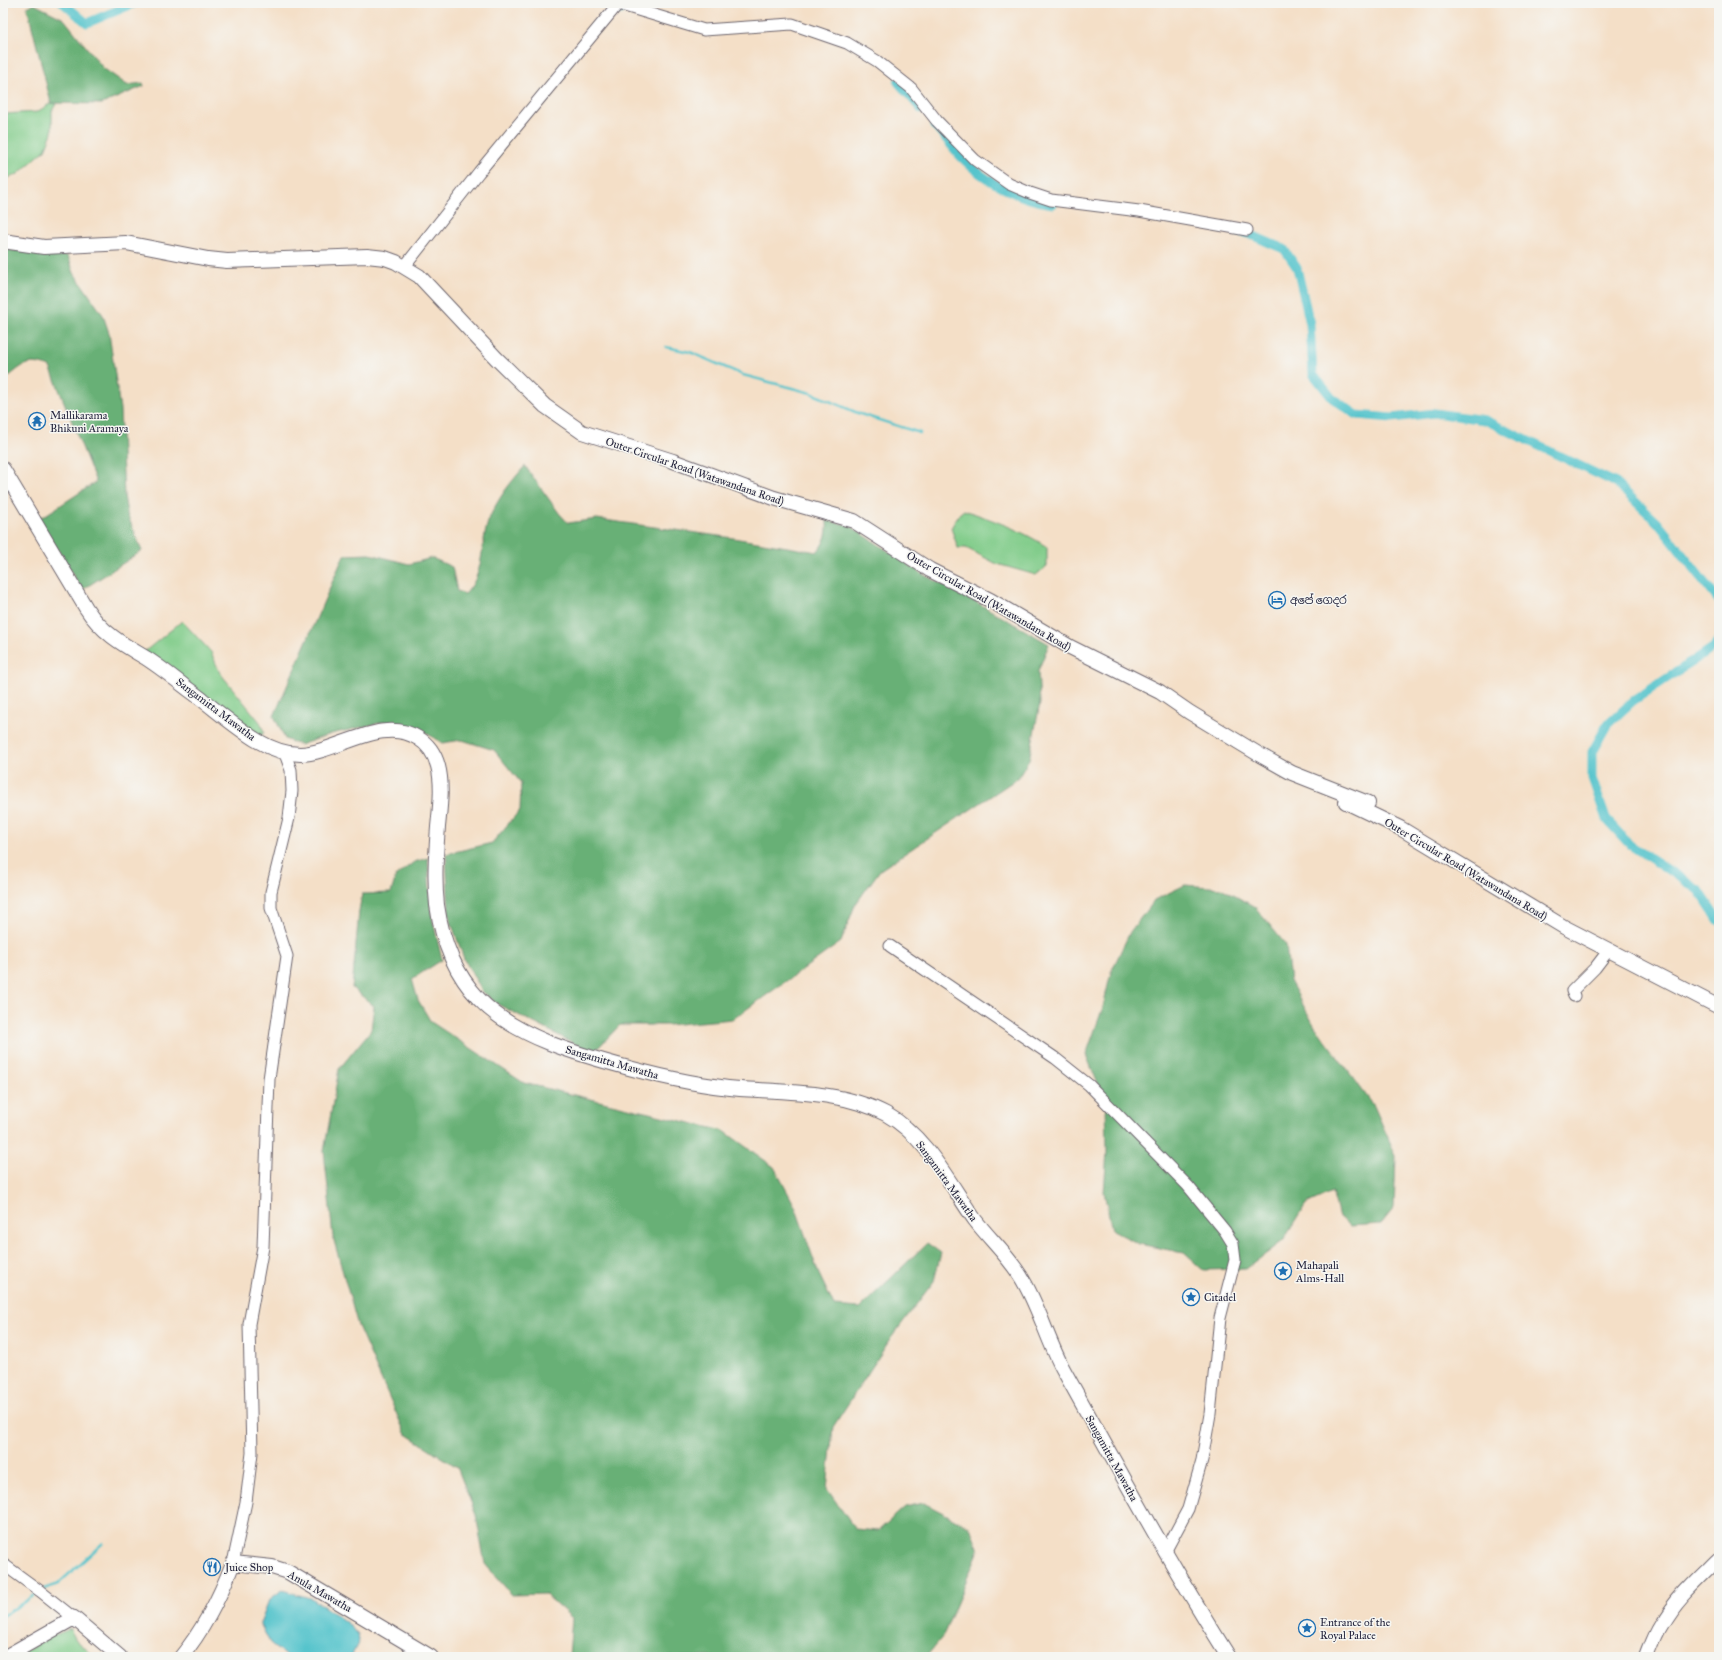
<svg xmlns="http://www.w3.org/2000/svg" width="1722" height="1660" viewBox="0 0 1722 1660" font-family="'IM FELL Great Primer','Noto Sans Sinhala',serif">
  <style>
    .green { fill: #81cc8a; stroke: #527762 }
    .forest { fill: #68b076; stroke: #456958 }
    .water { fill: #56c4cc; stroke: #3c7384 }
    .lines { fill: none; stroke-linecap: round; stroke-linejoin: round }
    .stream { stroke: #56c4cc; stroke-width: 2.5 }
    .canal { stroke: #56c4cc; stroke-width: 9 }
    .minor-casing { stroke: #6c646c; stroke-width: 13 }
    .major-casing { stroke: #6c646c; stroke-width: 16 }
    .minor { stroke: #fff; stroke-width: 11 }
    .major { stroke: #fff; stroke-width: 14 }
    .labels { text-anchor: middle; stroke-width: 3; stroke-linejoin: round; paint-order: stroke }
    .poi-label { font-size: 11px; fill: #22223b; stroke: #f6f6f2; text-anchor: start }
    .street-label { font-size: 11px; fill: #22223b; stroke: #f6f6f2 }
  </style>
  <rect width="100%" height="100%" fill="#f6f6f2"/>
  <filter id="ink" filterUnits="userSpaceOnUse"><feTurbulence type="fractalNoise" baseFrequency=".025" numOctaves="2"/><feDisplacementMap in="SourceGraphic" scale="8" xChannelSelector="R" yChannelSelector="G"/><feConvolveMatrix kernelMatrix="1 2 1 2 8 2 1 2 1" color-interpolation-filters="sRGB"/></filter>
  <filter id="wash" filterUnits="userSpaceOnUse"><feTurbulence type="fractalNoise" baseFrequency=".012" numOctaves="4" result="noise"/><feDisplacementMap in="SourceGraphic" scale="16" xChannelSelector="R" yChannelSelector="G"/><feGaussianBlur stdDeviation="0.9" result="paint"/><feColorMatrix in="noise" values="0 0 0 0 0 0 0 0 0 0 0 0 0 0 0 0 0 1.4 0 .05"/><feComposite in="paint" operator="in"/></filter>
  <g filter="url(#wash)">
    <rect width="100%" height="100%" fill="#f4dfc7"/>
    <path class="green" d="M51 103 56 104 52 111V133L45 150 18 174 8 178 3 177V114L37 112Z
      M964 510C993 520 1022 530 1047 547V566L1036 575 997 564 966 548H958L951 528 959 514Z
      M182 621 211 652 220 673 260 722 264 732 261 736 144 652Z
      M70 1629 76 1640 95 1657H15L48 1638Z"/>
    <path class="forest" d="M34 4 64 19 103 68 127 85 143 83 144 86 102 104 51 103 27 7Z
      M3 249 44 254 68 256 74 273 103 315 109 333 120 409 124 495 127 514 142 551 82 590 38 517 44 516 96 482 50 367C25 358 23 366 3 381Z
      M525 466 559 513 568 523 597 519 733 538 817 552C825 542 828 534 827 521L849 525 924 575 964 595 1049 644 1038 671 1040 703 1029 760 1018 778 880 870 855 905 841 942 733 1019 668 1025H620L593 1053 497 1004 482 991 464 959 449 916 446 854 492 843 520 810 521 783 494 750 462 740 442 743 425 732 384 722 331 734 300 745 285 739 274 716 344 555 370 554 409 564 432 558 452 567 457 591 465 594C485 575 480 543 489 519 498 498 510 483 525 466Z
      M428 858 431 912 442 960 412 979 418 1000 431 1022 524 1083 724 1131 774 1167 795 1206 818 1272 834 1306 860 1308 927 1243 941 1253 934 1281 891 1338 833 1427 827 1489 855 1529 878 1531 905 1507 924 1503 970 1527 979 1550 943 1636 926 1657H569L572 1618 545 1594 512 1595 485 1564 476 1515 457 1467 405 1433 358 1326 333 1237 324 1151 339 1069 371 1030 374 1006 352 988 359 911 362 894 391 893 396 876 414 862Z
      M1185 885 1221 888 1255 907 1286 945 1290 981 1314 1025 1374 1106 1396 1156 1394 1208 1381 1224 1350 1226 1339 1217 1332 1192 1306 1204 1283 1241 1246 1269 1203 1270 1184 1253 1139 1244 1112 1230 1104 1192 1107 1151 1106 1103 1086 1055 1103 1007 1111 972 1130 932 1154 900Z"/>
    <path class="water" d="M282 1590 313 1599 346 1622 358 1634 359 1641 351 1657H288L270 1643 260 1623 269 1600Z"/>
    <g class="lines">
      <path class="stream" d="M666 347 690 352 743 375 811 393 860 414 920 433
        M44 1589 58 1584 103 1543
        M3 1616 38 1593"/>
      <path class="canal" d="M63 3 87 23 135 3
        M603 3 621 10
        M898 82 921 109
        M935 126C944 136 952 147 961 157 984 181 1019 200 1053 204
        M1239 232 1249 234 1284 249 1297 268 1310 324 1313 374 1332 398 1357 415 1392 418 1435 413 1485 420 1616 483 1658 523 1719 601
        M1719 640 1714 647 1633 701 1607 725 1592 752V778L1606 819 1630 845 1699 890 1719 921"/>
    </g>
  </g>
  <g filter="url(#ink)">
    <g class="lines">
      <g class="minor-casing">
        <path id="minor" d="M405 266 479 172 618 4 704 30 792 24 847 43 877 61 911 88 937 121 975 160 1009 184 1030 193 1051 200 1139 211 1247 230
          M890 946 1055 1058 1089 1085 1188 1186 1225 1231 1233 1244 1235 1260 1220 1318 1210 1414 1202 1460 1188 1509 1165 1552
          M1574 996 1572 991 1595 968 1608 951
          M233 1563 246 1502 252 1453 249 1324 263 1247 269 1079 287 956 271 908V892L289 818 292 791 291 770 284 751
          M3 1564 40 1591 74 1618"/>
      </g>
      <g class="major-casing">
        <path id="major" d="M3 241 44 247 126 243 208 259 227 261 367 256 385 258 396 262 419 276 496 358 545 406 582 432 673 461 774 498 854 521 930 570 990 600 1070 647 1160 692 1189 712 1260 755 1292 773 1368 803 1346 802 1400 828 1564 927 1719 1007
          M3 469 86 608C101 632 122 644 146 658 160 667 174 678 188 689 212 706 233 726 258 741 270 748 286 754 300 754 337 753 382 715 418 738 428 744 435 755 438 766 443 785 440 807 438 827 436 853 434 879 437 905 442 940 455 974 479 999 515 1037 580 1055 629 1068 666 1078 702 1086 740 1089 787 1092 844 1091 886 1114 927 1137 949 1183 975 1220 991 1241 1011 1258 1024 1282 1040 1310 1048 1341 1063 1369 1117 1466 1170 1564 1229 1657
          M5 1657 74 1618 120 1657
          M181 1657C205 1628 220 1597 233 1563L272 1567 288 1572 431 1657
          M1646 1657C1650 1647 1654 1635 1660 1626 1675 1599 1698 1579 1719 1558"/>
      </g>
      <use href="#minor" class="minor"/>
      <use href="#major" class="major"/>
    </g>
  </g>
  <defs>
    <g id="temple-ring" transform="scale(0.9)"><circle r="9.5" fill="#f6f6f2" stroke="#1f6fb2" stroke-width="1.5"/><path d="M0-6L5-2H3V0L6.5 2.5H4V6H1.5V3h-3V6H-4V2.5H-6.5L-3 0V-2H-5Z" fill="#1f6fb2"/></g>
    <g id="hotel-ring" transform="scale(0.9)"><circle r="9.5" fill="#f6f6f2" stroke="#1f6fb2" stroke-width="1.5"/><path d="M-6-4.5h1.5V1H6V5H4.5V3h-9V5H-6ZM-4 0a1.8 1.8 0 1 1 3.6 0ZM.5 0V-2.5h3Q6-2.5 6 0Z" fill="#1f6fb2"/></g>
    <g id="sight-ring" transform="scale(0.9)"><circle r="9.5" fill="#f6f6f2" stroke="#1f6fb2" stroke-width="1.5"/><path d="M0-6L1.8-2.2L6-1.7L2.9 1.2L3.7 5.4L0 3.3L-3.7 5.4L-2.9 1.2L-6-1.7L-1.8-2.2Z" fill="#1f6fb2"/></g>
    <g id="restaurant-ring" transform="scale(0.9)"><circle r="9.5" fill="#f6f6f2" stroke="#1f6fb2" stroke-width="1.5"/><path d="M-5-6h1v4h1v-4h1v4h1v-4h1v5L-1.5 .5V6h-2V.5L-5-1ZM5-6V6H3V1.5H1.5Q1.5-4 5-6Z" fill="#1f6fb2"/></g>
  </defs>
  <g fill-rule="evenodd">
    <use href="#temple-ring" x="37" y="421"/>
    <use href="#hotel-ring" x="1277" y="600"/>
    <use href="#sight-ring" x="1283" y="1271"/>
    <use href="#sight-ring" x="1191" y="1297"/>
    <use href="#restaurant-ring" x="212" y="1567"/>
    <use href="#sight-ring" x="1307" y="1628"/>
  </g>
  <g class="labels">
    <g class="poi-label">
      <text x="50" y="419">Mallikarama<tspan x="50" dy="13">Bhikuni Aramaya</tspan></text>
      <text x="1290" y="604">අපේ ගෙදර</text>
      <text x="1296" y="1269">Mahapali<tspan x="1296" dy="13">Alms-Hall</tspan></text>
      <text x="1204" y="1301">Citadel</text>
      <text x="225" y="1571">Juice Shop</text>
      <text x="1320" y="1626">Entrance of the<tspan x="1320" dy="13">Royal Palace</tspan></text>
    </g>
    <g class="street-label">
      <text transform="translate(695 471) rotate(19)" y="4">Outer Circular Road (Watawandana Road)</text>
      <text transform="translate(989 601) rotate(30)" y="4">Outer Circular Road (Watawandana Road)</text>
      <text transform="translate(216 709) rotate(37)" y="4">Sangamitta Mawatha</text>
      <text transform="translate(1466 869) rotate(31)" y="4">Outer Circular Road (Watawandana Road)</text>
      <text transform="translate(612 1062) rotate(16)" y="4">Sangamitta Mawatha</text>
      <text transform="translate(947 1181) rotate(54)" y="4">Sangamitta Mawatha</text>
      <text transform="translate(1112 1458) rotate(61)" y="4">Sangamitta Mawatha</text>
      <text transform="translate(320 1591) rotate(30)" y="4">Anula Mawatha</text>
    </g>
  </g>
  <rect width="1722" height="1660" fill="none" stroke="#f6f6f2" stroke-width="16"/>
</svg>
